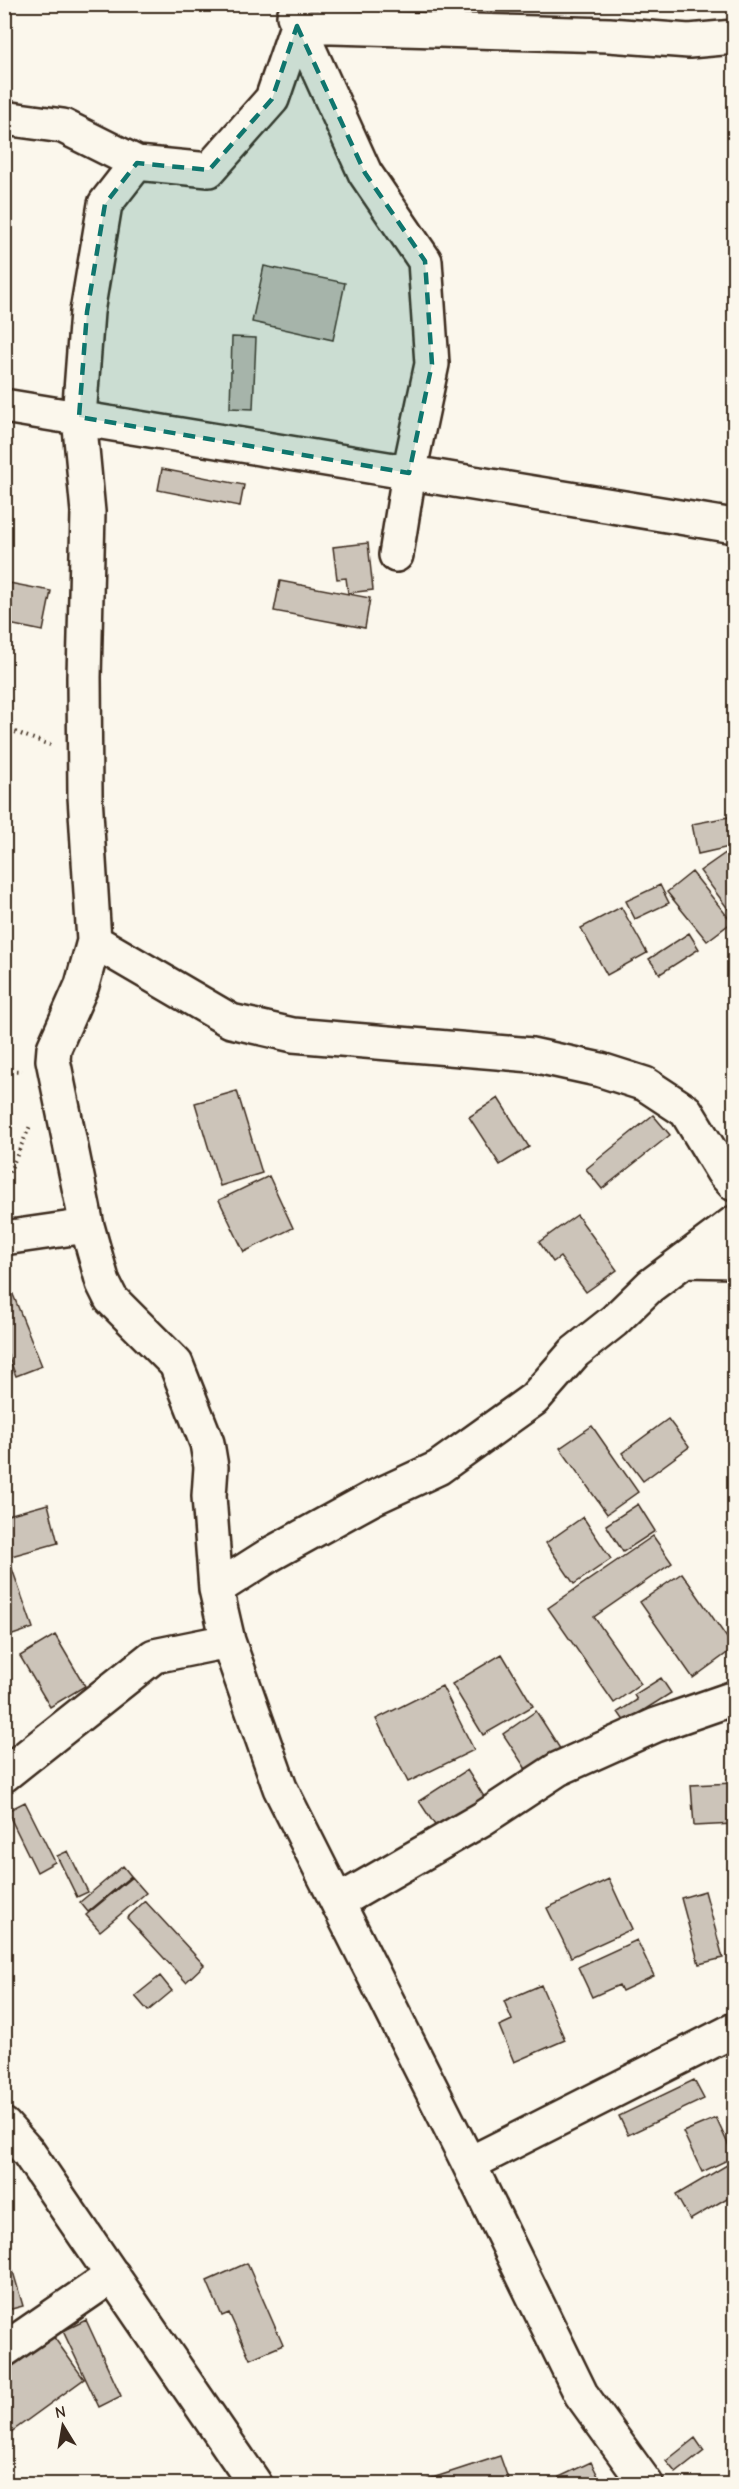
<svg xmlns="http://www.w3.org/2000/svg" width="739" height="2489" viewBox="0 0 739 2489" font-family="'Comic Neue',sans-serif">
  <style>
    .building { fill: #ccc4b9; stroke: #3b2a1e; stroke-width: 1.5 }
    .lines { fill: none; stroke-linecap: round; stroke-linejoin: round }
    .minor-casing { stroke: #3b2a1e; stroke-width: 38 }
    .path { stroke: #3b2a1e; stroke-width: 4; stroke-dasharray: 1.5 4.5; stroke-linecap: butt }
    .minor { stroke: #fbf7ec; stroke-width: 33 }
    .marked { fill: #0f766e; fill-opacity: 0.2; stroke: #0f766e; stroke-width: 4.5; stroke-dasharray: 12 8; stroke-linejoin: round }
  </style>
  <rect width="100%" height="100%" fill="#fbf7ec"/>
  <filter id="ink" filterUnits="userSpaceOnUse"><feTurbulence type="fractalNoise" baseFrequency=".0167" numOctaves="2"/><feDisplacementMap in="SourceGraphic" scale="12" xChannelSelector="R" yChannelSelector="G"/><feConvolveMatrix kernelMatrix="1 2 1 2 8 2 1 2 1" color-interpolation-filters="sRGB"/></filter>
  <g filter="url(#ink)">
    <path class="building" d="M264 266 345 283 333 340 252 322Z
      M232 337 256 338 253 409 230 408Z
      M162 469 244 485 240 506 158 490Z
      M368 543 373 590 348 593 346 578 337 579 333 547Z
      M280 581 370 598 365 628 274 611Z
      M4 582 51 591 43 631 4 623Z
      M734 816V846L698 854 692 824Z
      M727 852 734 862V917L700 871Z
      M692 872 732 922 707 941 667 892Z
      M660 885 669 903 635 919 626 901Z
      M621 907 647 953 607 975 581 928Z
      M689 933 699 949 660 974 649 959Z
      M237 1091 262 1173 220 1186 195 1103Z
      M498 1098 529 1147 500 1165 469 1117Z
      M653 1115 670 1135 602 1189 586 1169Z
      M269 1176 293 1228 244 1252 219 1200Z
      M577 1215 617 1270 586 1292 560 1257 553 1262 539 1242Z
      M12 1292 42 1366 16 1376 4 1346V1294Z
      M4 1355 12 1373 4 1376Z
      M668 1419 689 1447 643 1481 622 1453Z
      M592 1426 638 1492 607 1514 560 1448Z
      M48 1504 58 1543 4 1558V1516Z
      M638 1504 655 1531 623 1552 606 1525Z
      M583 1517 611 1559 574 1584 546 1543Z
      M653 1536 672 1563 594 1617 641 1684 614 1703 548 1608Z
      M10 1563 33 1628 4 1638V1565Z
      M682 1573 734 1648 693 1678 640 1602Z
      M55 1635 85 1686 50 1707 20 1656Z
      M502 1654 533 1706 483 1735 452 1684Z
      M661 1678 671 1693 625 1722 618 1712 637 1700 634 1695Z
      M442 1686 474 1750 408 1782 376 1719Z
      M536 1711 566 1758 533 1780 503 1734Z
      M467 1770 490 1806 442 1836 419 1801Z
      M734 1783V1824L694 1826 691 1785Z
      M25 1802 55 1862 37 1872 7 1811Z
      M68 1851 88 1892 77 1897 57 1856Z
      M123 1866 131 1876 88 1912 80 1902Z
      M132 1877 146 1893 100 1931 86 1915Z
      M609 1879 632 1929 571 1957 547 1908Z
      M705 1891 723 1958 699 1964 681 1898Z
      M145 1901 204 1965 186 1982 127 1918Z
      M637 1940 654 1976 622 1991 619 1985 592 1997 578 1967Z
      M160 1976 172 1991 148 2011 135 1996Z
      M541 1985 565 2040 514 2062 499 2026 512 2020 504 2001Z
      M694 2080 704 2099 628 2135 619 2116Z
      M716 2118 734 2157 702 2172 683 2132Z
      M734 2118V2133L728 2121Z
      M732 2162 734 2194 690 2220 676 2195Z
      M5 2244 23 2306 4 2311V2244Z
      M247 2263 283 2345 250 2359 229 2313 222 2316 207 2281Z
      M86 2320 121 2396 99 2407 63 2331Z
      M48 2329 84 2379 7 2435 4 2431V2361Z
      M695 2438 704 2451 676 2473 666 2461Z
      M500 2456 510 2484H414Z
      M591 2462 602 2484H563L559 2477Z
      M734 2473V2484H722Z"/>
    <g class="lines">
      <g class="minor-casing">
        <path id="minor" d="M294 16 365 173 425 261 432 364 409 473 396 555
          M4 118 63 126 137 163 209 170 272 99 297 26 609 35 689 41 734 37
          M137 163 105 204 87 312 79 417 88 512 84 677 85 796 94 941 82 985 54 1048 53 1060 87 1226 103 1283 111 1299 176 1364 207 1443 211 1467 209 1496 216 1589 228 1641 280 1788 469 2164 581 2394 646 2484
          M4 406 734 526
          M94 941 231 1021 293 1035 532 1055 601 1070 645 1084 686 1111 723 1172 734 1184
          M4 1238 87 1226
          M687 1260 734 1261
          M216 1589 271 1554 371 1499 438 1468 534 1399 575 1352 614 1321 650 1286 734 1223
          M4 1775 154 1656 228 1641
          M338 1902 482 1819 558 1769 656 1725 734 1698
          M4 2125 28 2152 255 2484
          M469 2164 734 2030
          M4 2350 113 2275"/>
      </g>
      <path class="path" d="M4 728 50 745
        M4 1070 22 1071
        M4 1175 9 1173 30 1126"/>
      <use href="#minor" class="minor"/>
    </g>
  </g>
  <path class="marked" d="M297 26 365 173 425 261 432 364 409 473 79 417 87 312 105 204 137 163 209 170 272 99Z"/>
  <rect width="739" height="2489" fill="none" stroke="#fbf7ec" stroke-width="24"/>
  <rect x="12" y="12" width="715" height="2465" fill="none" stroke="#3b2a1e" stroke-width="2" filter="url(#ink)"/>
  <g transform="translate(63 2426) rotate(349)" stroke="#fbf7ec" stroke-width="4.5" paint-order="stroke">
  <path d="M0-4.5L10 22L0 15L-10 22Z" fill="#3b2a1e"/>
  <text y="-9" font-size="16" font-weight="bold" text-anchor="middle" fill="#3b2a1e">N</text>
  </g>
</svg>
